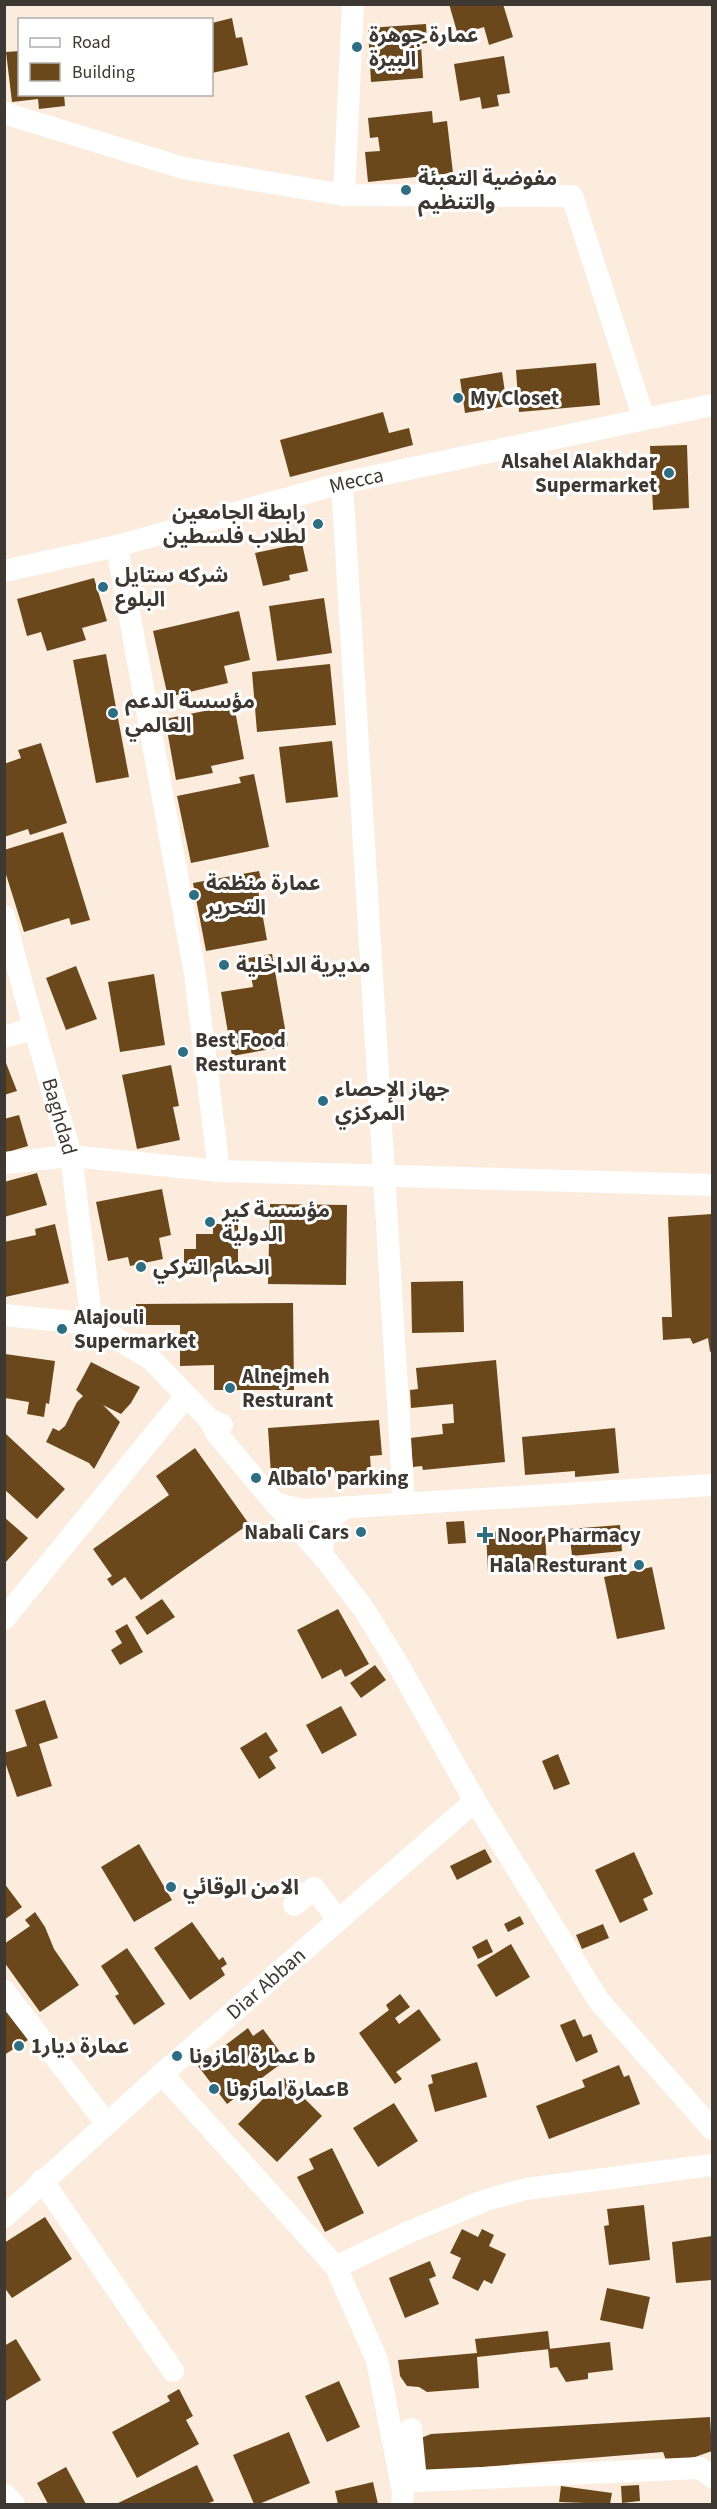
<svg xmlns="http://www.w3.org/2000/svg" width="717" height="2509" viewBox="0 0 717 2509" font-family="'Source Sans 3','Noto Sans Arabic',sans-serif">
  <style>
    .building { fill: #6b481b }
    .lines { fill: none; stroke-linecap: round; stroke-linejoin: round }
    .minor { stroke: #fff; stroke-width: 22 }
    .poi-dot { fill: #2e6e82; stroke: #fff; stroke-width: 2 }
    .labels { text-anchor: middle; stroke-width: 6; stroke-linejoin: round; paint-order: stroke }
    .poi-label { font-size: 21px; font-weight: bold; fill: #3d3832; stroke: #fff; text-anchor: start }
    .street-label { font-size: 21px; fill: #3d3832; stroke: #fff }
  </style>
  <rect width="100%" height="100%" fill="#fbecdd"/>
  <path class="building" d="M449 4H503L513 37 489 45 484 27 458 35Z
    M232 18 236 38 242 37 248 65 212 73V23Z
    M426 24 427 43 421 44 423 78 371 82 368 28Z
    M20 51V94H64L65 106 39 109 38 99 12 102 6 52Z
    M504 56 510 93 497 95 499 106 482 109 480 97 460 101 454 64Z
    M432 111 433 123 447 121 453 173 368 182 365 152 380 151 378 137 370 138 368 118Z
    M596 363 600 405 519 412 516 370Z
    M502 372 507 406 465 413 460 379Z
    M383 412 389 433 409 428 413 445 290 477 280 440Z
    M687 445 689 508 653 510 650 446Z
    M302 543 308 571 289 575 290 580 263 586 255 553Z
    M94 578 107 621 82 628 86 640 47 651 41 632 27 636 17 599Z
    M324 598 332 653 277 661 269 606Z
    M239 611 250 660 224 666 228 683 168 697 153 631Z
    M106 654 129 777 96 783 73 660Z
    M330 664 336 725 257 732 252 672Z
    M234 705 244 759 211 766 213 773 176 780 165 719Z
    M332 741 338 797 286 803 279 747Z
    M41 743 67 823 30 835 28 829 4 837V764L21 758 18 750Z
    M254 774 269 847 191 863 177 796 241 783 239 777Z
    M63 832 90 920 71 925 69 918 24 932 4 868V850Z
    M259 871 262 883 257 884 267 940 206 951 193 883Z
    M272 954 288 1046 232 1056 221 992 253 987 248 958Z
    M76 966 97 1019 66 1030 46 978Z
    M154 974 165 1045 120 1052 108 982Z
    M4 1058 17 1091 4 1095Z
    M171 1065 179 1106 173 1107 180 1140 137 1149 122 1075Z
    M19 1115 28 1146 4 1153V1119Z
    M37 1173 47 1205 4 1217V1182Z
    M162 1189 171 1235 159 1238 163 1259 130 1266 128 1257 108 1261 96 1202Z
    M270 1204 347 1205 346 1285 268 1284Z
    M712 1214V1351L710 1352 708 1338 693 1344 690 1338 663 1340 662 1317H672L668 1217Z
    M55 1224 69 1283 5 1297 4 1242 36 1235 35 1229Z
    M213 1224H238V1275H184V1249H196V1234H213Z
    M463 1281 464 1332 412 1333 411 1282Z
    M293 1303 294 1390H214V1365L180 1366V1325H136V1304Z
    M5 1354 55 1361 49 1404 46 1403 44 1417 27 1414 29 1402 5 1398Z
    M496 1360 505 1462 423 1470 422 1466 413 1467 410 1438 443 1434 442 1424 454 1423 453 1404 411 1408 410 1390 418 1389 416 1368Z
    M91 1362 140 1387 131 1403 121 1414 103 1405 120 1422 94 1469 89 1463 46 1442 53 1428 59 1431 65 1426 77 1402 83 1396 76 1390Z
    M379 1420 382 1455 370 1456 372 1484 336 1487 335 1470 271 1475 268 1428Z
    M615 1428 619 1473 575 1477V1471L525 1475 522 1437Z
    M6 1434 65 1489 37 1519 4 1489Z
    M195 1448 249 1524 141 1600 125 1577 112 1586 107 1579 112 1576 93 1549 169 1495 156 1476Z
    M4 1517 28 1538 4 1564Z
    M464 1521 466 1543 448 1544 446 1522Z
    M620 1525 622 1551 572 1556 569 1529Z
    M545 1529 547 1570 488 1572 486 1532Z
    M652 1567 665 1629 617 1639 604 1577Z
    M162 1599 175 1617 147 1635 135 1617Z
    M338 1609 369 1664 345 1677 341 1669 322 1679 297 1630Z
    M127 1624 143 1652 120 1665 111 1650 122 1643 115 1631Z
    M375 1665 386 1680 361 1698 350 1683Z
    M45 1700 58 1738 39 1744 52 1786 17 1797 4 1759V1753L27 1746 15 1710Z
    M341 1706 357 1735 322 1754 306 1725Z
    M266 1732 278 1751 269 1757 276 1768 259 1779 240 1748Z
    M558 1754 570 1784 554 1790 542 1761Z
    M139 1844 172 1900 134 1922 101 1867Z
    M485 1849 492 1862 457 1880 450 1866Z
    M634 1852 653 1894 643 1899 648 1910 620 1923 595 1870Z
    M4 1883 22 1907 4 1920Z
    M35 1912 45 1927 54 1949 79 1985 40 2012 4 1962V1944L30 1926 25 1920Z
    M520 1916 524 1924 508 1932 504 1924Z
    M192 1922 219 1960 223 1957 227 1964 221 1968 225 1975 190 2000 154 1948Z
    M603 1924 609 1938 582 1949 576 1935Z
    M487 1939 493 1952 478 1959 472 1947Z
    M511 1944 530 1977 496 1997 477 1965Z
    M127 1948 165 2004 134 2025 115 1996 119 1994 101 1966Z
    M400 1994 410 2007 395 2018 399 2024 419 2009 441 2040 396 2072 402 2079 395 2084 359 2033 389 2010 386 2005Z
    M4 2003 28 2040 4 2055Z
    M575 2019 583 2037 591 2034 598 2052 576 2062 560 2025Z
    M248 2028 253 2036 263 2029 286 2060 227 2104 198 2066Z
    M477 2062 487 2097 435 2112 428 2085 433 2083 431 2075Z
    M619 2065 624 2077 629 2075 640 2104 549 2139 536 2106 585 2087 582 2080Z
    M284 2078 322 2116 277 2162 238 2124Z
    M394 2103 418 2141 378 2167 353 2128Z
    M332 2148 364 2213 325 2232 297 2177 314 2169 309 2159Z
    M644 2205 650 2260 609 2265 604 2226 609 2225 607 2209Z
    M45 2217 72 2259 12 2298 4 2287V2243Z
    M462 2229 478 2237 482 2229 494 2235 489 2246 506 2254 492 2284 484 2280 478 2291 452 2278 461 2258 450 2253Z
    M712 2236V2280L676 2283 672 2242Z
    M430 2261 436 2276 429 2279 439 2304 405 2318 389 2278Z
    M607 2288 650 2297 643 2329 600 2320Z
    M548 2331 550 2349 477 2357 479 2388 427 2392 419 2387 407 2386 400 2376 398 2360 477 2353 475 2339Z
    M16 2339 41 2380 4 2402V2346Z
    M610 2342 613 2370 588 2373V2379L566 2382 557 2367 550 2368 548 2349Z
    M339 2381 360 2427 327 2442 305 2396Z
    M179 2389 193 2416 186 2420 199 2444 137 2478 112 2432 170 2401 167 2396Z
    M710 2417 712 2451 695 2457 667 2463 663 2452 422 2472 416 2440 431 2434Z
    M289 2432 310 2483 259 2504H254L233 2455Z
    M197 2465 214 2501 206 2504H116Z
    M66 2467 86 2504H48L37 2483Z
    M373 2482 378 2504H338L335 2491Z
    M639 2485 640 2501 622 2503 621 2486Z
    M561 2486 612 2493 610 2504 559 2502Z"/>
  <g class="lines">
    <g class="minor">
      <path d="M4 113 183 168 344 195 572 196 644 419"/>
      <path d="M344 195 353 4"/>
      <path d="M342 483 404 1504"/>
      <path d="M117 546 195 974 219 1171"/>
      <path id="s1" d="M4 571 117 546 342 483 712 405"/>
      <path id="s2" d="M4 916 25 995 71 1156 92 1324"/>
      <path d="M4 1037 34 1028"/>
      <path d="M4 1163 71 1156 219 1171 712 1185"/>
      <path d="M4 1315 92 1324 151 1359 209 1419 222 1425"/>
      <path d="M209 1419 217 1434 275 1503 302 1510 712 1485"/>
      <path d="M275 1503 323 1556 363 1608 396 1661 475 1801 599 2001 712 2129"/>
      <path d="M323 1556C321 1530 324 1522 346 1507"/>
      <path d="M4 1619 186 1396"/>
      <path d="M294 1905 314 1888 338 1920"/>
      <path d="M4 1991 107 2124"/>
      <path d="M162 2074 336 2267 377 2360 403 2492 402 2504"/>
      <path d="M42 2180 173 2371"/>
      <path id="s3" d="M4 2217 162 2074 475 1801"/>
      <path d="M336 2267 407 2233 486 2200 526 2189 712 2165"/>
      <path d="M411 2429 416 2481 700 2468 712 2477"/>
      <path d="M4 2494 14 2504"/>
    </g>
  </g>
  <g class="poi-dot">
    <circle cx="357" cy="47" r="6"/>
    <circle cx="406" cy="190" r="6"/>
    <circle cx="458" cy="398" r="6"/>
    <circle cx="669" cy="473" r="6"/>
    <circle cx="318" cy="524" r="6"/>
    <circle cx="103" cy="587" r="6"/>
    <circle cx="113" cy="713" r="6"/>
    <circle cx="194" cy="895" r="6"/>
    <circle cx="224" cy="965" r="6"/>
    <circle cx="183" cy="1052" r="6"/>
    <circle cx="323" cy="1101" r="6"/>
    <circle cx="210" cy="1222" r="6"/>
    <circle cx="141" cy="1267" r="6"/>
    <circle cx="62" cy="1329" r="6"/>
    <circle cx="230" cy="1388" r="6"/>
    <circle cx="256" cy="1478" r="6"/>
    <circle cx="361" cy="1532" r="6"/>
    <path d="M482 1526h6v6h6v6h-6v6h-6v-6h-6v-6h6z"/>
    <circle cx="639" cy="1565" r="6"/>
    <circle cx="171" cy="1887" r="6"/>
    <circle cx="19" cy="2046" r="6"/>
    <circle cx="177" cy="2056" r="6"/>
    <circle cx="214" cy="2089" r="6"/>
  </g>
  <g class="labels">
    <g class="poi-label">
      <text x="369" y="42">عمارة جوهرة<tspan x="369" dy="24">البيرة</tspan></text>
      <text x="418" y="185">مفوضية التعبئة<tspan x="418" dy="24">والتنظيم</tspan></text>
      <text x="470" y="405">My Closet</text>
      <text x="657" y="468" text-anchor="end">Alsahel Alakhdar<tspan x="657" dy="24">Supermarket</tspan></text>
      <text x="306" y="519" text-anchor="end">رابطة الجامعين<tspan x="306" dy="24">لطلاب فلسطين</tspan></text>
      <text x="115" y="582">شركه ستايل<tspan x="115" dy="24">البلوع</tspan></text>
      <text x="125" y="708">مؤسسة الدعم<tspan x="125" dy="24">العالمي</tspan></text>
      <text x="206" y="890">عمارة منظمة<tspan x="206" dy="24">التحرير</tspan></text>
      <text x="236" y="972">مديرية الداخلية</text>
      <text x="195" y="1047">Best Food<tspan x="195" dy="24">Resturant</tspan></text>
      <text x="335" y="1096">جهاز الإحصاء<tspan x="335" dy="24">المركزي</tspan></text>
      <text x="222" y="1217">مؤسسة كير<tspan x="222" dy="24">الدولية</tspan></text>
      <text x="153" y="1274">الحمام التركي</text>
      <text x="74" y="1324">Alajouli<tspan x="74" dy="24">Supermarket</tspan></text>
      <text x="242" y="1383">Alnejmeh<tspan x="242" dy="24">Resturant</tspan></text>
      <text x="268" y="1485">Albalo' parking</text>
      <text x="349" y="1539" text-anchor="end">Nabali Cars</text>
      <text x="497" y="1542">Noor Pharmacy</text>
      <text x="627" y="1572" text-anchor="end">Hala Resturant</text>
      <text x="183" y="1894">الامن الوقائي</text>
      <text x="31" y="2053">عمارة ديار1</text>
      <text x="189" y="2063">عمارة امازونا b</text>
      <text x="226" y="2096">عمارة امازوناB</text>
    </g>
    <g class="street-label">
      <text dy="7" stroke="none"><textPath href="#s1" startOffset="364">Mecca</textPath></text>
      <text dy="7" stroke="none"><textPath href="#s2" startOffset="208">Baghdad</textPath></text>
      <text dy="7" stroke="none"><textPath href="#s3" startOffset="351">Diar Abban</textPath></text>
    </g>
  </g>
  <rect width="717" height="2509" fill="none" stroke="#3d3832" stroke-width="12"/>
  <rect x="18" y="18" width="195" height="78" fill="#ffffff" stroke="#b1afad" stroke-width="1.5"/>
  <rect x="30" y="38" width="30" height="9" fill="#ffffff" stroke="#b1afad" stroke-width="1.5"/>
  <text x="72" y="48" font-size="18" fill="#3d3832">Road</text>
  <rect x="30" y="63" width="30" height="18" fill="#6b481b" stroke="#b1afad" stroke-width="1.5"/>
  <text x="72" y="78" font-size="18" fill="#3d3832">Building</text>
</svg>
